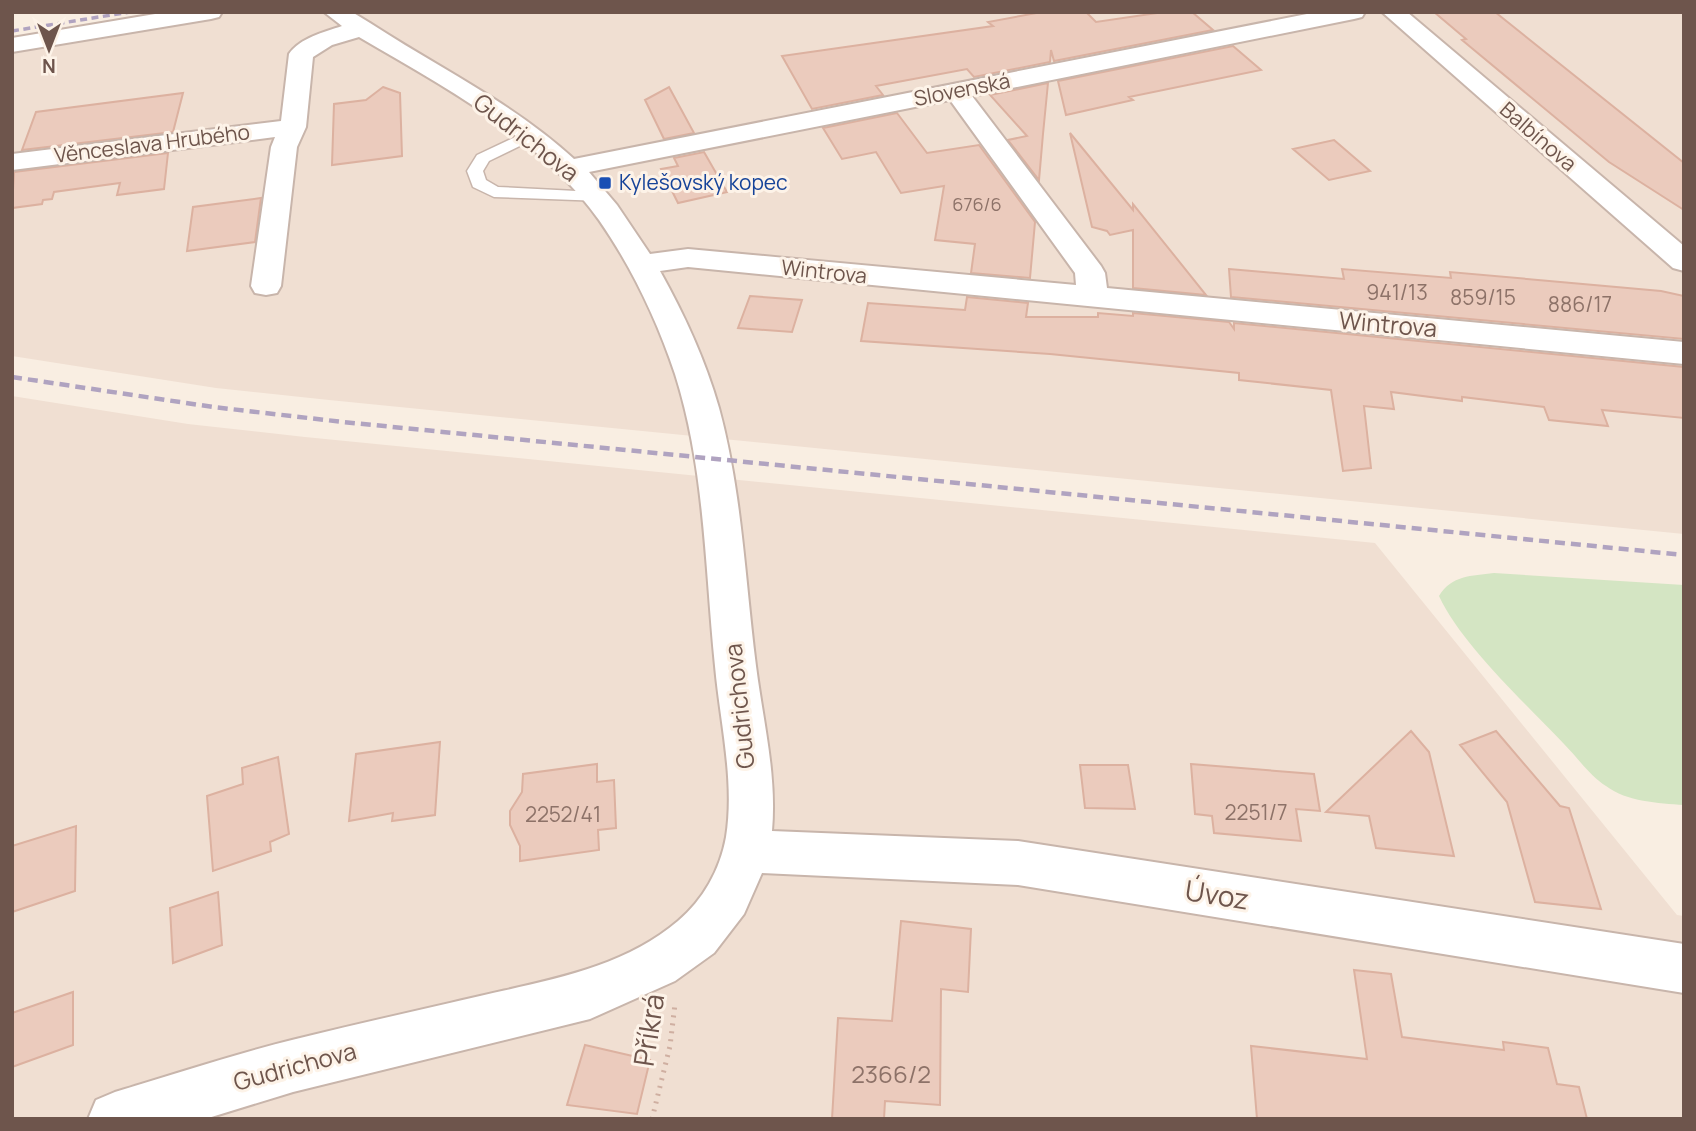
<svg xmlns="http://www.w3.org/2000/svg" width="1696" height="1131" viewBox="0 0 1696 1131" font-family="Manrope,sans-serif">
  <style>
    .residential { fill: #f0dfd2 }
    .green { fill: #d4e5c3 }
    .building { fill: #ebcbbd; stroke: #dcb1a0; stroke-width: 2 }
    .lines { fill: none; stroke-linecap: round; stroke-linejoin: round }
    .lane-casing { stroke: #c8b5ab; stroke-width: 3 }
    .street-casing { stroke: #c8b5ab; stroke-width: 4 }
    .path { stroke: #cfafa1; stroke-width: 5; stroke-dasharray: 2 6; stroke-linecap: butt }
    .lane { fill: #fff; fill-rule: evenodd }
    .street { fill: #fff; fill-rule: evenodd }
    .rail-far1 { stroke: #b0a3c0; stroke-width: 3.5; stroke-dasharray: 7 4.5; stroke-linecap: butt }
    .rail { stroke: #b0a3c0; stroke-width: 4.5; stroke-dasharray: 10 6; stroke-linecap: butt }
    .transit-dot { fill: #1a4fb4; stroke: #fdf3e8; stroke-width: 2.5 }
    .labels { text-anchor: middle; stroke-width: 6; stroke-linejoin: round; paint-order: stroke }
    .far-number-label { font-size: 18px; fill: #8d7268 }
    .far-street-label { font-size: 21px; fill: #6e554c; stroke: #fdf3e8 }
    .far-transit-label { font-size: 21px; fill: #164399; stroke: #fdf3e8; text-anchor: start }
    .number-label { font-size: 21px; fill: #8d7268 }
    .street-label { font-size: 24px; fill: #6e554c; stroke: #fdf3e8 }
    .near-number-label { font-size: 24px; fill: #8d7268 }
    .near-street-label { font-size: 28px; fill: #6e554c; stroke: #fdf3e8 }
  </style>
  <rect width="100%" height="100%" fill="#f9eee2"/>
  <path class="residential" d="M178 12H1684V534L329 400 216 388 12 356V39Z
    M12 396 188 424 305 437 1375 543 1677 915 1684 916V1119H12Z"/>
  <path class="green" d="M1494 573 1684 585V805C1658 803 1627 802 1606 786 1590 776 1577 757 1564 744 1526 704 1461 644 1439 596 1452 575 1471 576 1494 573Z"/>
  <path class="building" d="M1042 12H1086L1096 22 1164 12H1192L1213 30 1054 61 1051 50 1050 62 974 77 967 69 876 86 883 95 812 109 782 56 993 26 988 22Z
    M1434 12H1495L1684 163V210L1609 162 1462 40 1466 39Z
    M1233 46 1261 70 1129 97 1133 100 1066 115 1058 81Z
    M1048 83 1043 134 1039 180 1008 140 1027 136 990 95Z
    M383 87 400 93 402 156 332 165 334 104 366 100Z
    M669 87 694 133 664 139 645 100Z
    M183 93 173 132 22 150 36 112Z
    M897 113 927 153 979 145 1035 222 1030 278 971 273 975 244 935 240 944 186 901 193 876 152 842 159 823 128Z
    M1070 133 1133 210V204L1206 295 1133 288V230L1110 235 1107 231 1092 227Z
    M1334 140 1370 171 1329 180 1293 149Z
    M704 152 727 192 678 203 661 169 678 166 674 158Z
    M168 153 164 189 117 195 120 183 54 192 52 199 43 200 42 204 12 208 14 172Z
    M261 198 255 242 187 251 193 207Z
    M1229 269 1344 279 1342 269 1451 278 1450 272 1661 291 1684 296V339L1231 297Z
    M750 296 802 300 792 332 738 328Z
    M967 297 1028 303 1026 317H1098V313L1133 316V313L1229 322 1234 329V323L1684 367V418L1602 410 1608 426 1549 420 1544 407 1462 397V401L1391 392 1394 409 1364 406 1371 468 1343 471 1331 390 1239 380V373L1050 354 861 341 868 303 965 310Z
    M1411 731 1429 752 1454 856 1376 848 1369 816 1326 812Z
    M1496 731 1560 806 1569 808 1601 909 1535 902 1507 802 1460 745Z
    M440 742 435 815 392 821 393 813 349 821 356 754Z
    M278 757 289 834 270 842 271 851 213 871 207 796 243 784 242 768Z
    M597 764V782L614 780 616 828 598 830 599 850 520 861V846L510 825V811L522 792 523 774Z
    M1191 764 1314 774 1320 811 1296 809 1301 841 1214 833 1212 816 1195 814Z
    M1080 765H1128L1135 809 1085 808Z
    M76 826 75 891 12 912V846Z
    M218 892 222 945 173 963 170 908Z
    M901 921 971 929 968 992 941 989 940 1105 885 1101 884 1119H832L838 1018 892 1021Z
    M1354 970 1391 974 1402 1037 1504 1050 1503 1042 1548 1048 1557 1084 1579 1087 1587 1119H1257L1251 1046 1367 1059Z
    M73 992V1045L12 1067V1013Z
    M585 1045 650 1060 637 1114 567 1105Z"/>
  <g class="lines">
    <g class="lane-casing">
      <path id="lane" d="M528 131 536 136 534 139 489 161 483 171 486 180 498 187 596 192 602 193 604 197 602 201 494 197 473 187 467 171 477 155Z"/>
    </g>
    <g class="street-casing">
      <path id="street" d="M167 12H222L219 17 211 19 12 52V38Z
        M324 12H352L370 23C439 68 513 103 574 159L1317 12H1365L1362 17 1354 19 972 96 1101 266 1105 273 1107 288 1684 342V364L688 267 660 271C684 314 705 359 719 408 742 492 745 580 756 666 763 721 777 775 772 831L1018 841 1684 944V993L1018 885 762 873 744 914 714 953 675 981 590 1019 293 1092 205 1119H88L96 1100 115 1092C175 1074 235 1054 296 1039 357 1024 419 1010 480 996 549 980 623 968 678 921 703 900 720 870 726 837 735 781 720 722 715 666 705 568 705 468 675 374 657 320 631 266 599 220 540 137 444 87 359 37L332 45 313 57 306 127 297 147 281 286 277 293 266 295 255 293 251 286 271 147 275 137 12 170V154L281 121 289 54C300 38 324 32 342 26ZM950 100 1075 273 1076 285 688 249 650 254 617 205 589 172Z
        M1382 12H1407L1684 246V271L1673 268Z"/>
    </g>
    <path class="path" d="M652 1119 670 1046 675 1004"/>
    <use href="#lane" class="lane"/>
    <use href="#street" class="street"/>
    <path class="rail-far1" d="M12 31 130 12"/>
    <path class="rail" d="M12 377 213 407 343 422 1684 555"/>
  </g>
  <rect class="transit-dot" x="598" y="176" width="14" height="14" rx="3.5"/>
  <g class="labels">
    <g class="far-number-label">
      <text x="977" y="211">676/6</text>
    </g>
    <g class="far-street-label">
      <text transform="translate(962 90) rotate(-11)" y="7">Slovenská</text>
      <text transform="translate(1538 137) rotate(41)" y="7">Balbínova</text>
      <text transform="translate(152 144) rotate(-7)" y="7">Věnceslava Hrubého</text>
      <text transform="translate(824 272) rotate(6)" y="7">Wintrova</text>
    </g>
    <g class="far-transit-label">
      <text x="619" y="190">Kylešovský kopec</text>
    </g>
    <g class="number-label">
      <text x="1397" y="300">941/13</text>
      <text x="1483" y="305">859/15</text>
      <text x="1580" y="312">886/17</text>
      <text x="1256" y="820">2251/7</text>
      <text x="563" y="822">2252/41</text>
    </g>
    <g class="street-label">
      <text transform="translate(526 138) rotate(38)" y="8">Gudrichova</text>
      <text transform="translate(1388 325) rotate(5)" y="8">Wintrova</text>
      <text transform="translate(740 706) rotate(-96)" y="8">Gudrichova</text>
      <text transform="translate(295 1067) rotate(-15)" y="8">Gudrichova</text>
    </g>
    <g class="near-number-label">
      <text x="891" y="1083">2366/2</text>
    </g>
    <g class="near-street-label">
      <text transform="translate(1217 895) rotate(9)" y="10">Úvoz</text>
      <text transform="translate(649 1030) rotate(-81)" y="10">Příkrá</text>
    </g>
  </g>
  <rect width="1696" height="1131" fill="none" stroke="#6e554c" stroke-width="28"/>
  <g transform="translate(49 49) rotate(180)" stroke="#fdf3e8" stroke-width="5" paint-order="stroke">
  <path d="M0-5L12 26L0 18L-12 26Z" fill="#6e554c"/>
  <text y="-10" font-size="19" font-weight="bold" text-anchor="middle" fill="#6e554c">N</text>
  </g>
</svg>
